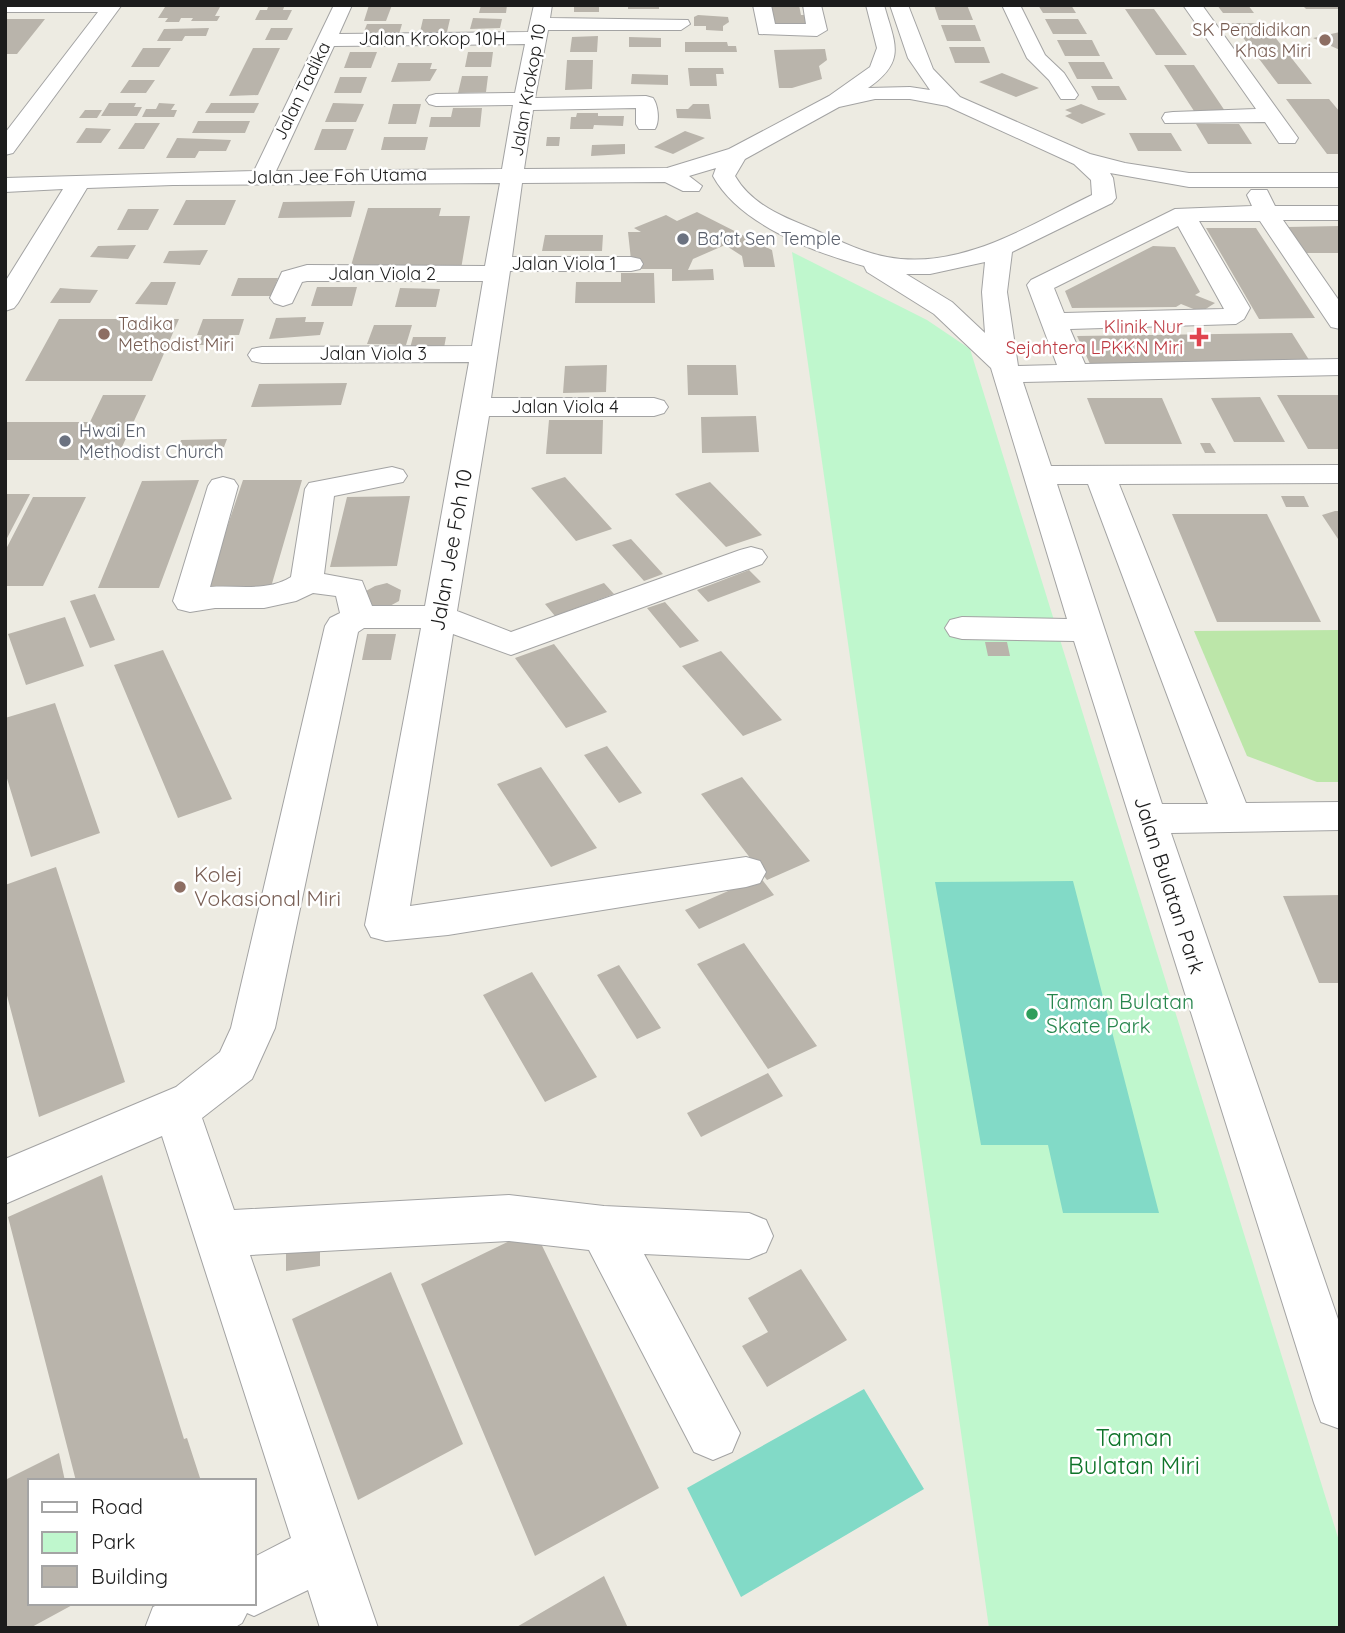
<svg xmlns="http://www.w3.org/2000/svg" width="1345" height="1633" viewBox="0 0 1345 1633" font-family="Quicksand,sans-serif">
  <style>
    .grass { fill: #bce6a9 }
    .park { fill: #bff7cd }
    .pitch { fill: #82dac7 }
    .building { fill: #b9b4ab }
    .lines { fill: none; stroke-linecap: round; stroke-linejoin: round }
    .minor-casing { stroke: #a3a3a3; stroke-width: 2 }
    .minor { fill: #fff; fill-rule: evenodd }
    .education-dot { fill: #8d6e63; stroke: #fff; stroke-width: 2.5 }
    .worship-dot { fill: #6b7280; stroke: #fff; stroke-width: 2.5 }
    .health-dot { fill: #e0444e; stroke: #fff; stroke-width: 2.5 }
    .leisure-dot { fill: #2e9e5b; stroke: #fff; stroke-width: 2.5 }
    .labels { text-anchor: middle; stroke-width: 5; stroke-linejoin: round; paint-order: stroke }
    .far-education-label { font-size: 18px; fill: #785e54; stroke: #fff; text-anchor: end }
    .far-street-label { font-size: 18px; fill: #1c1c1c; stroke: #fff }
    .far-worship-label { font-size: 18px; fill: #5b616d; stroke: #fff; text-anchor: start }
    .far-health-label { font-size: 18px; fill: #be3a42; stroke: #fff; text-anchor: end }
    .street-label { font-size: 21px; fill: #1c1c1c; stroke: #fff }
    .education-label { font-size: 21px; fill: #785e54; stroke: #fff; text-anchor: start }
    .leisure-label { font-size: 21px; fill: #27864d; stroke: #fff; text-anchor: start }
    .near-park-label { font-size: 24px; fill: #0f742a; stroke: #fff }
  </style>
  <rect width="100%" height="100%" fill="#edebe2"/>
  <path class="grass" d="M1340 630V782H1317L1247 756 1194 631Z"/>
  <path class="park" d="M792 252 927 320 970 349 1340 1544V1628H989Z"/>
  <path class="pitch" d="M1073 881 1159 1213H1063L1048 1145H981L935 882Z
    M864 1389 924 1489 741 1597 687 1488Z"/>
  <path class="building" d="M369 5H392L386 21H364Z
    M481 5H507L506 13H479Z
    M574 5H599V12H574Z
    M628 5H659V9H628Z
    M770 5H799L801 15H807L810 28 775 27Z
    M934 5H967L973 20H939Z
    M1038 5H1071L1076 13H1043Z
    M1217 5H1248L1254 13H1223Z
    M1302 5H1340V9H1306Z
    M165 7H220L215 16H220L217 21H191L193 18H181L179 22H165L168 18H158Z
    M268 7H284L283 10H292L287 20H255L260 10H267Z
    M1125 9H1154L1187 55H1156Z
    M698 15 728 17 729 22 723 26V31L706 30V26H694V17Z
    M473 18 502 19 500 28 470 29Z
    M5 19H45L17 54H5Z
    M423 19H450L447 32H420Z
    M1045 19H1078L1087 34H1053Z
    M1232 23H1264L1312 84H1278Z
    M367 24H402L399 34H363Z
    M941 25H975L981 41H947Z
    M209 28 206 36H185L182 41H157L164 29Z
    M271 28H293L287 40H265Z
    M1340 32V50L1313 38Z
    M598 36 597 52H570L572 37Z
    M629 37 661 38V47H629Z
    M1057 40H1092L1100 56H1065Z
    M685 42H727L728 46H736L737 52H685Z
    M949 47H984L990 63H955Z
    M143 48H171L159 67H131Z
    M253 48H280L258 95 229 96Z
    M825 49 827 60 819 66 822 79 792 88H779L774 50Z
    M350 52H377L371 68H344Z
    M468 52H493L491 67H465Z
    M567 60H593L592 89 565 90Z
    M1068 62H1104L1113 79H1077Z
    M398 63H432L430 69H437L430 81 391 82Z
    M1164 65H1194L1225 111H1194Z
    M688 68H723L724 74H716L717 86H690Z
    M1002 73 1039 88 1016 97 979 82Z
    M632 74 668 75V85L631 84Z
    M462 76H488L486 92 458 93Z
    M340 77H367L361 93H334Z
    M129 80H155L146 93H120Z
    M1091 86H1119L1127 100H1098Z
    M1286 99H1329L1340 112V154H1327Z
    M109 103H136L134 107H142L137 116H101Z
    M159 103 175 104 171 110H177L174 117H142L146 109H156Z
    M211 103H259L254 113H205Z
    M333 103 364 104 356 122H325Z
    M393 104H421L416 124H388Z
    M693 104H709L711 119 677 118 676 109H688Z
    M1081 104 1106 114 1082 124 1065 116 1072 113 1065 110Z
    M453 108H482L480 127H429L431 117H451Z
    M85 110H102L97 118H79Z
    M577 113H598V116H624L623 126 594 125 593 129H570L571 117H576Z
    M198 121H250L245 133H192Z
    M135 123H160L144 149H118Z
    M1196 124H1239L1252 144H1208Z
    M86 128 111 129 101 143H76Z
    M322 129H354L346 150H314Z
    M685 131 705 138 673 154 654 147Z
    M1129 133H1171L1182 151H1138Z
    M384 137H428L425 150H381Z
    M547 137H560L559 146H546Z
    M177 138 206 139 231 140 226 151H199L195 158H166Z
    M625 144V154L591 156 592 145Z
    M186 200H236L225 225H173Z
    M355 201 351 217 278 218 283 202Z
    M368 208H441L439 216H470L461 269H350Z
    M128 209H159L148 230H117Z
    M697 212 772 250 775 267H744L742 256 725 245 693 259 688 270 713 269 714 280 672 281V269H632L628 232H641L634 228 666 215 677 221Z
    M1340 226V253H1306L1287 227Z
    M1206 228H1256L1315 318 1259 319Z
    M545 235H603L602 251H542Z
    M136 245 128 259 90 257 98 246Z
    M1153 246 1175 247 1200 292 1195 295 1215 303 1201 312 1181 304 1176 307 1072 308 1065 291Z
    M208 250 200 265 163 263 169 251Z
    M621 273H654L655 303H575L576 282H621Z
    M238 278H278L271 296H231Z
    M151 282H176L167 305 135 304Z
    M317 287H357L352 306H311Z
    M60 288 73 289 98 290 90 303H50Z
    M400 288 440 289 436 307H395Z
    M306 317 305 322H324L320 335 269 339 276 318Z
    M59 319H179L152 381H25Z
    M203 319H244L239 335H229L226 345H198L202 335H197Z
    M374 325H412L406 345 367 344Z
    M1292 333 1311 363 1091 366 1077 336Z
    M413 337H446L444 348H410Z
    M607 365 606 392 563 393 565 366Z
    M687 365H736L738 395H688Z
    M347 383 341 405 251 407 259 384Z
    M103 395H146L116 460H5V422H90Z
    M1277 395H1340V449H1308Z
    M1260 397 1285 442H1234L1211 398Z
    M1087 398H1162L1182 444H1105Z
    M756 416 759 452 702 453 701 417Z
    M549 420H603L602 454H546Z
    M227 439 224 447 178 448 181 440Z
    M1200 443H1210L1216 453H1205Z
    M565 477 612 529 576 541 531 488Z
    M199 480 159 588H98L142 481Z
    M243 480H302L271 587H207Z
    M710 482 762 535 726 547 675 494Z
    M5 494H30L5 542Z
    M410 496 397 566 330 567 347 497Z
    M1281 496H1304L1309 507H1286Z
    M33 497H86L43 586H5V551Z
    M1335 511H1340V542L1322 515Z
    M1172 514H1267L1321 622H1217Z
    M631 539 663 574 644 581 612 545Z
    M749 570 761 582 708 602 697 590Z
    M387 583 401 590 399 601 388 607 370 606 366 591 375 586Z
    M604 583 614 594 555 616 545 604Z
    M95 594 115 640 90 648 70 601Z
    M665 602 699 641 680 648 647 608Z
    M65 617 84 666 26 685 8 634Z
    M367 634H396L391 660H362Z
    M985 642H1007L1010 656H988Z
    M554 644 607 712 566 728 515 658Z
    M163 650 232 799 178 818 114 665Z
    M721 651 782 720 743 736 682 666Z
    M55 703 100 833 31 857 5 772V718Z
    M607 746 642 793 619 803 584 755Z
    M541 767 597 848 551 867 497 784Z
    M742 777 810 861 767 880 701 794Z
    M56 867 125 1082 39 1117 5 988V885Z
    M760 877 774 895 699 929 685 910Z
    M1340 895V983H1319L1283 896Z
    M744 943 817 1046 768 1069 697 964Z
    M619 965 661 1028 637 1039 597 975Z
    M532 972 597 1077 545 1102 483 995Z
    M768 1073 783 1096 701 1137 687 1113Z
    M102 1175 184 1439 187 1438 201 1481H76L8 1217Z
    M534 1229 659 1488 535 1556 421 1284Z
    M320 1238V1266L286 1271V1244Z
    M801 1269 847 1340 767 1387 742 1346 768 1332 748 1298Z
    M391 1272 463 1444 358 1500 292 1319Z
    M59 1453 65 1481H30V1603H76L30 1628H5V1480Z
    M604 1576 628 1628H515Z"/>
  <g class="lines">
    <g class="minor-casing">
      <path id="minor" d="M5 5 121 6 13 153 5 155V133L98 12H5Z
        M334 5H352L339 34 528 32 534 5H552L550 18 688 20 690 24 681 30H548L535 98 646 96 653 98C658 105 660 121 655 129H639L636 124V108L533 110 524 169 667 168 729 149 829 96 870 67 877 48 866 5H884C895 44 907 61 868 88L910 87 930 90 908 58 890 5H908L933 69 960 97 1090 154 1125 163 1189 173H1340V187H1189L1110 173 1113 178 1116 198 1112 203 1012 252 1007 292 1018 366 1057 365 1027 285 1031 280 1175 209 1252 206 1247 195 1251 190H1267L1275 206H1340V220H1283L1340 302V329L1331 327 1260 221H1199L1250 308 1244 319 1236 324 1070 329 1085 364 1340 359V375L1023 382 1051 466 1340 465V483L1119 484 1246 803 1340 802V830L1171 833 1340 1325V1429L1321 1422 1314 1403 1074 641 962 639 950 636 945 628 950 620 962 617 1067 619 991 368 934 314 867 272 864 266C813 252 739 224 713 176L716 168 689 176 702 186 699 191H683L665 182 522 183 512 257H631L640 259 643 264 640 269 631 271H510L491 398H654L664 401 668 407 664 413 654 416H489L457 611 511 632 740 550 751 547 762 550 767 557 762 564 511 655 453 634 410 906 746 857 760 861 766 872 760 883 746 887 448 935 386 941 371 937 365 925 421 628H364L358 632 275 1028 252 1079 202 1118 234 1210 509 1195 604 1206 749 1213 766 1220 773 1236 766 1252 749 1259 644 1254 740 1433 732 1452 713 1460 694 1452 589 1250 509 1241 250 1255 378 1628H320L308 1590 254 1616 247 1613 242 1623 234 1628H145L153 1607 161 1603H254V1557L291 1538 162 1136 5 1204V1159L176 1087 220 1052 231 1028 325 626 330 618 340 613 336 596 313 593 296 601 264 608H215L190 612 178 609 173 601 208 486 212 480 223 477 234 480 238 486 210 587C238 585 267 592 291 577L305 489 309 483 392 467 403 470 407 476 403 482 334 496 324 574 362 581 372 606H425L469 362 262 363 252 361 248 355 252 349 262 347 472 346 483 281H307L302 282 292 303 283 306 274 303 270 298 282 272 307 265 485 266 500 183 173 185 87 188 18 303 14 308 5 311V282L63 189 5 192V178L254 171ZM525 44 515 93 436 94 429 96 426 100 429 104 436 106 513 105 502 169 276 171 334 46ZM875 99H910L947 106 1074 164 1091 180 1092 195C1029 225 961 271 887 257 861 252 837 240 813 229 783 217 752 205 735 176L745 159 839 107ZM1178 226 1224 309 1064 313 1054 288ZM985 262 982 292 985 333 952 302 906 274H930ZM1057 484H1088L1208 804H1162Z
        M753 5H771L775 24H806L803 5H821L827 30 817 36 759 34Z
        M1002 5H1020L1045 55 1064 73 1078 95 1075 99H1061L1049 80 1027 58Z
        M1183 5H1202L1298 138 1295 143H1279L1265 122 1165 123 1162 118 1165 113 1173 112 1256 109Z"/>
    </g>
    <use href="#minor" class="minor"/>
  </g>
  <g class="education-dot">
    <circle cx="1325" cy="40" r="7"/>
    <circle cx="104" cy="334" r="7"/>
    <circle cx="180" cy="887" r="7"/>
  </g>
  <g class="worship-dot">
    <circle cx="683" cy="239" r="7"/>
    <circle cx="65" cy="441" r="7"/>
  </g>
  <path class="health-dot" d="M1195.5 326.5h7v7h7v7h-7v7h-7v-7h-7v-7h7z"/>
  <circle class="leisure-dot" cx="1032" cy="1014" r="7"/>
  <g class="labels">
    <g class="far-education-label">
      <text x="1311" y="36">SK Pendidikan<tspan x="1311" dy="21">Khas Miri</tspan></text>
      <text x="118" y="330" text-anchor="start">Tadika<tspan x="118" dy="21">Methodist Miri</tspan></text>
    </g>
    <g class="far-street-label">
      <text x="432" y="45">Jalan Krokop 10H</text>
      <text transform="translate(528 90) rotate(-80)" y="6">Jalan Krokop 10</text>
      <text transform="translate(302 91) rotate(-64)" y="6">Jalan Tadika</text>
      <text transform="translate(337 176) rotate(-1)" y="6">Jalan Jee Foh Utama</text>
      <text x="564" y="270">Jalan Viola 1</text>
      <text x="382" y="280">Jalan Viola 2</text>
      <text x="373" y="360">Jalan Viola 3</text>
      <text x="565" y="413">Jalan Viola 4</text>
    </g>
    <g class="far-worship-label">
      <text x="697" y="245">Ba'at Sen Temple</text>
      <text x="79" y="437">Hwai En<tspan x="79" dy="21">Methodist Church</tspan></text>
    </g>
    <g class="far-health-label">
      <text x="1183" y="333">Klinik Nur<tspan x="1183" dy="21">Sejahtera LPKKN Miri</tspan></text>
    </g>
    <g class="street-label">
      <text transform="translate(451 550) rotate(-80)" y="7">Jalan Jee Foh 10</text>
      <text transform="translate(1169 885) rotate(72)" y="7">Jalan Bulatan Park</text>
    </g>
    <g class="education-label">
      <text x="194" y="882">Kolej<tspan x="194" dy="24">Vokasional Miri</tspan></text>
    </g>
    <g class="leisure-label">
      <text x="1046" y="1009">Taman Bulatan<tspan x="1046" dy="24">Skate Park</tspan></text>
    </g>
    <g class="near-park-label">
      <text x="1134" y="1446">Taman<tspan x="1134" dy="28">Bulatan Miri</tspan></text>
    </g>
  </g>
  <rect width="1345" height="1633" fill="none" stroke="#1c1c1c" stroke-width="14"/>
  <rect x="28" y="1479" width="228" height="126" fill="#ffffff" stroke="#a4a4a4" stroke-width="2"/>
  <rect x="42" y="1502" width="35" height="10" fill="#ffffff" stroke="#a4a4a4" stroke-width="2"/>
  <text x="91" y="1514" font-size="21" fill="#1c1c1c">Road</text>
  <rect x="42" y="1532" width="35" height="21" fill="#bff7cd" stroke="#a4a4a4" stroke-width="2"/>
  <text x="91" y="1549" font-size="21" fill="#1c1c1c">Park</text>
  <rect x="42" y="1566" width="35" height="21" fill="#b9b4ab" stroke="#a4a4a4" stroke-width="2"/>
  <text x="91" y="1584" font-size="21" fill="#1c1c1c">Building</text>
</svg>
